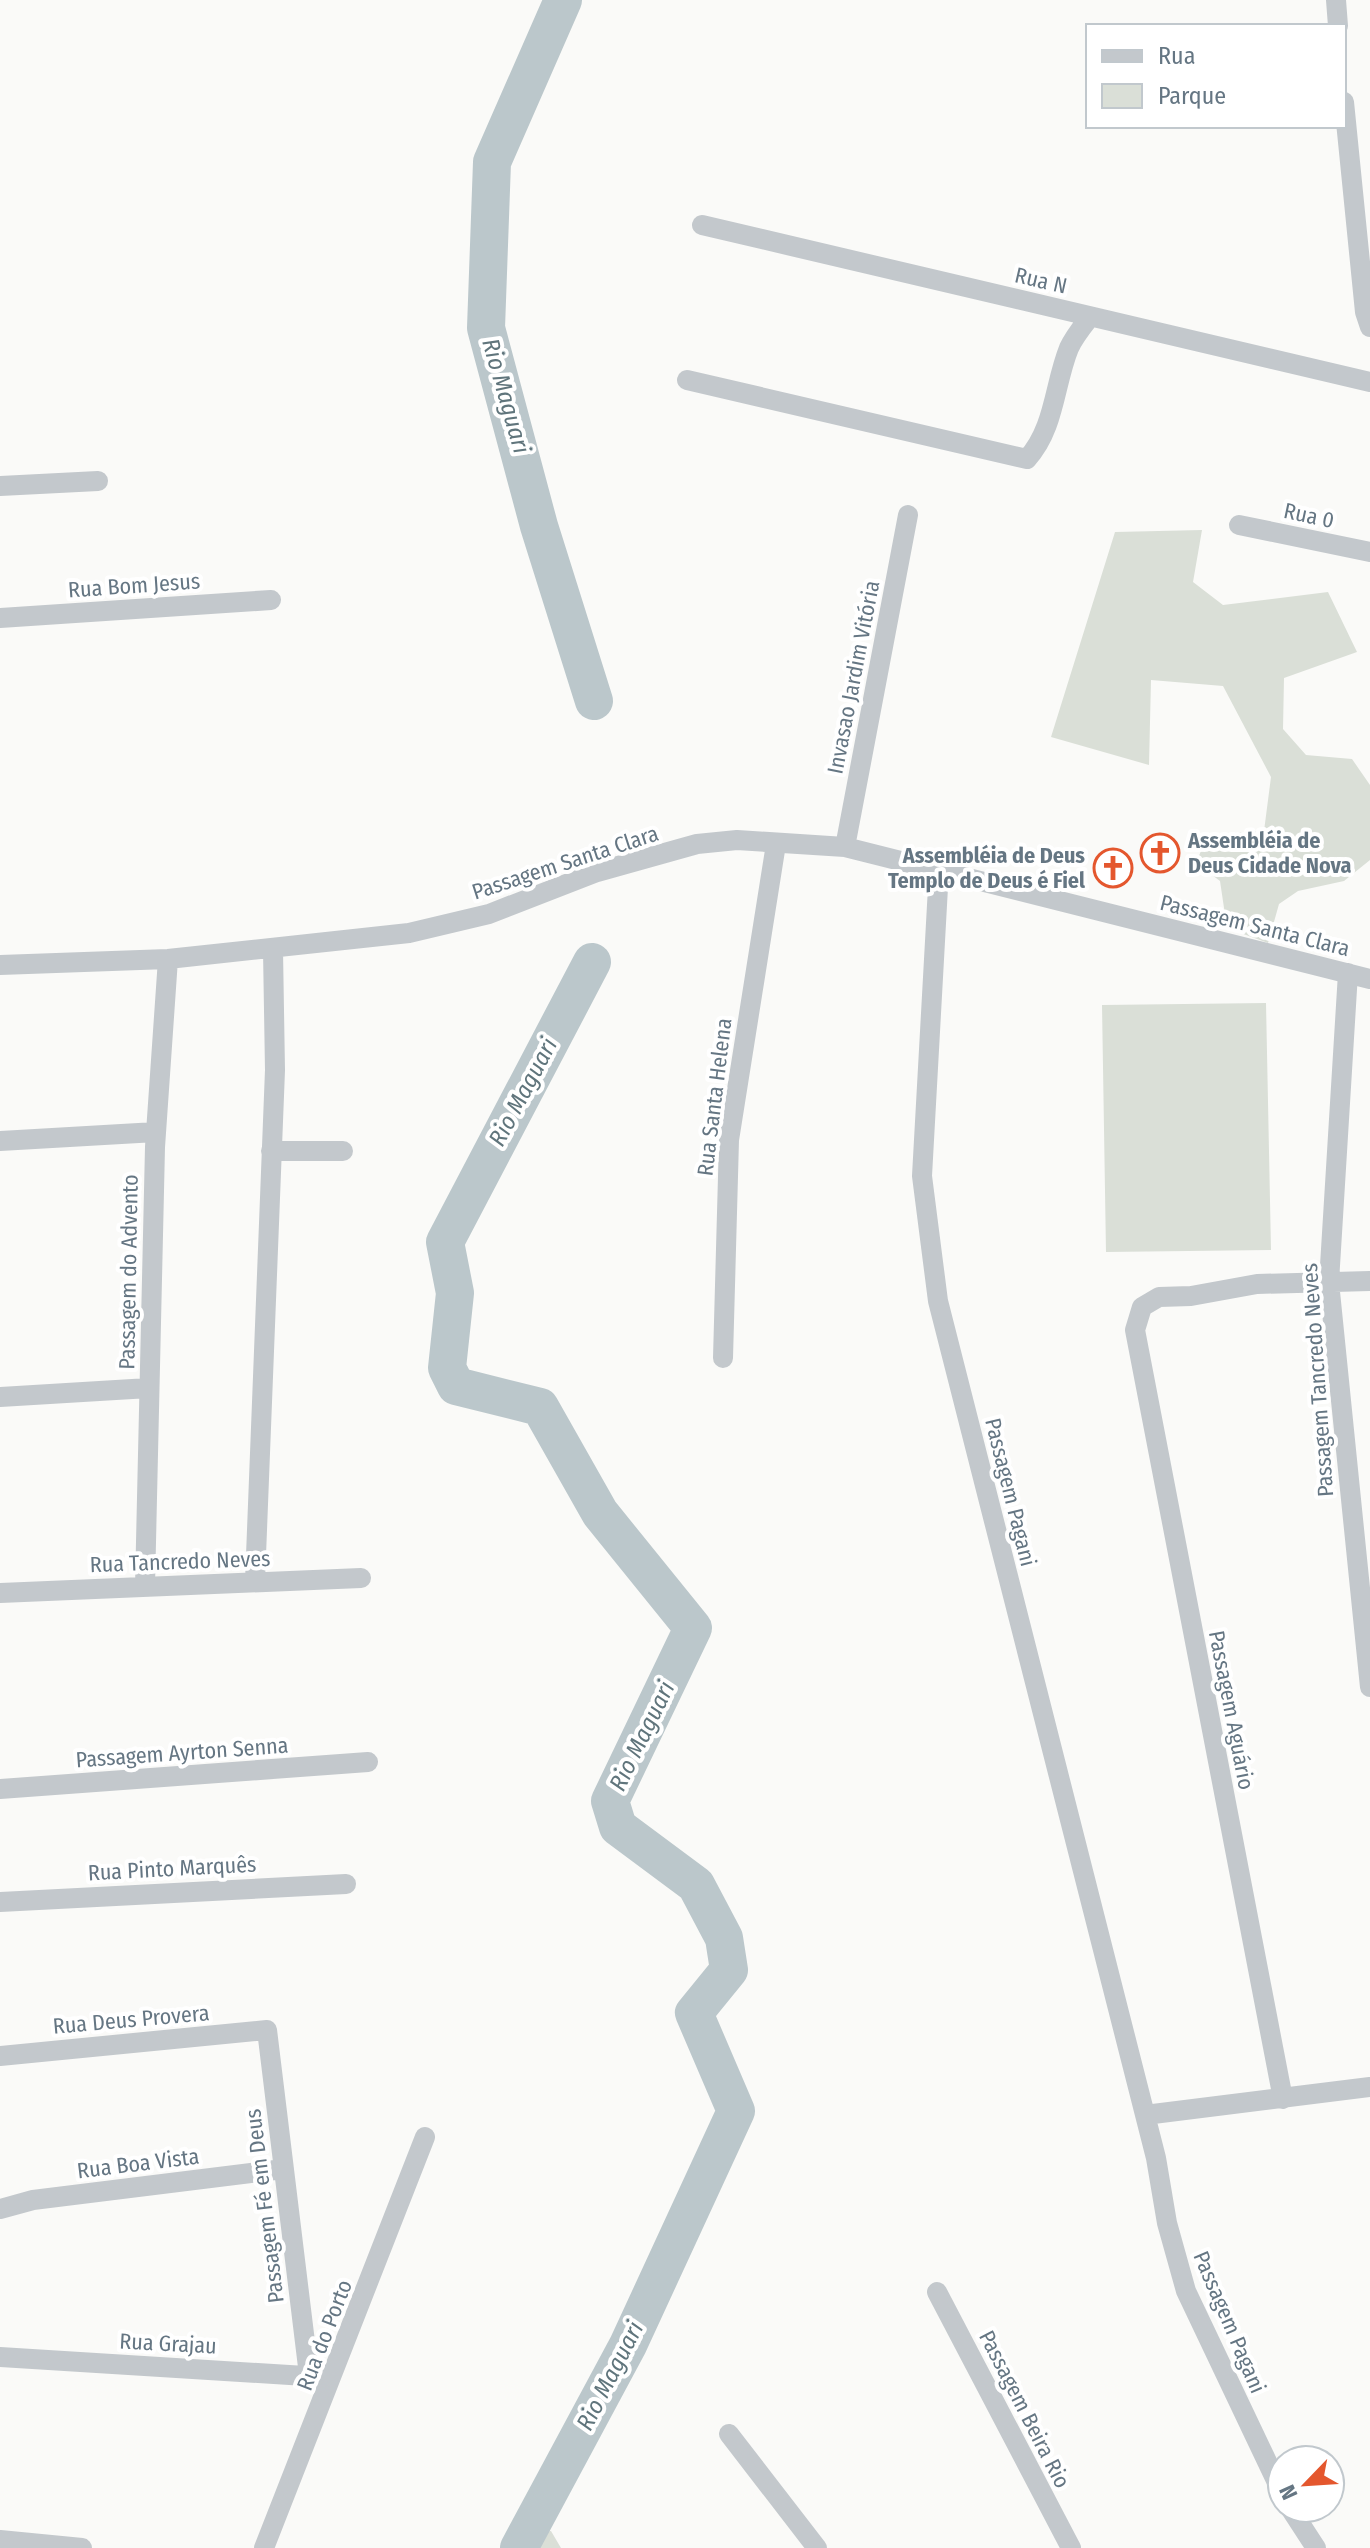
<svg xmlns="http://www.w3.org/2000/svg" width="1370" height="2548" viewBox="0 0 1370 2548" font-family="'Fira Sans Condensed',sans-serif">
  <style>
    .green { fill: #dadfd7 }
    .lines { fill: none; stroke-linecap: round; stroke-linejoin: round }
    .river { stroke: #bbc7cb; stroke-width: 38 }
    .minor { stroke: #c3c8cc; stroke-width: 20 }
    .labels { text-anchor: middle; stroke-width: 8; stroke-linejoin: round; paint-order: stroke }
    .street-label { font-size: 22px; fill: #657683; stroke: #fff }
    .poi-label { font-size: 22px; font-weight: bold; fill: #657683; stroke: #fff; text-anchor: start }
    .water-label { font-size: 24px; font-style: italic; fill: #60757c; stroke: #fff }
  </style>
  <rect width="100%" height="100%" fill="#fafaf8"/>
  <path class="green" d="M1202 530 1193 582 1223 605 1328 592 1357 652 1284 678 1283 729 1306 755 1352 759 1370 785V860L1344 881 1298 891 1279 904 1268 943 1227 928 1220 881 1196 863 1208 834 1264 831 1271 777 1223 686 1151 680 1149 765 1051 737 1115 532Z
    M1266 1003 1271 1250 1106 1252 1102 1005Z
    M551 2531 561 2548H507L518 2534Z"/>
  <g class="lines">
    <path class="river" d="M563 0 492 162 486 328 539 526 594 701
      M519 2548 628 2345 736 2111 694 2013 729 1970 724 1938 696 1885 618 1827 610 1801 693 1628 600 1513 540 1407 456 1386 447 1368 455 1293 445 1242 592 962"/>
    <path class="minor" d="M1336 0 1338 26
      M1344 102 1365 312 1370 327
      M702 225 1370 382
      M687 380 1027 459C1055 428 1054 385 1069 348 1074 337 1083 326 1090 317
      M0 486 98 481
      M1239 525 1370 552
      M0 618 271 600
      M845 847 908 515
      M939 869 922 1176 938 1301 1156 2158 1167 2223 1186 2291 1282 2493
      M0 965 168 959 409 933 489 914 597 872 697 844 737 840 845 847 1370 979
      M1348 973 1329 1282 1370 1687
      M0 1141 156 1132
      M271 1151H343
      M723 1358 729 1140 776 844
      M0 1397 149 1388
      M255 1581 275 1070 273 950
      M145 1586 155 1147 168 959
      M0 1593 361 1578
      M0 1789 368 1762
      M0 1902 346 1884
      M0 2056 267 2030 309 2375
      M1283 2099 1135 1330 1142 1307 1159 1297 1191 1296 1257 1284 1370 1281
      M1145 2115 1370 2087
      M0 2209 33 2200 283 2169
      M937 2292 1071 2548
      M0 2357 321 2377
      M729 2434 817 2548
      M1290 2508 1316 2548
      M0 2540 82 2548
      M264 2548 425 2137"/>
  </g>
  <defs>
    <g id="church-ring" transform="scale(2)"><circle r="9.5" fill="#fff" stroke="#e4572e" stroke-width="1.5"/><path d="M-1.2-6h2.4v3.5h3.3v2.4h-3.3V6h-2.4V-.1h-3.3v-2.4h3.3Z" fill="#e4572e"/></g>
  </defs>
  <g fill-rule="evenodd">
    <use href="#church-ring" x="1160" y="853"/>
    <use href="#church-ring" x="1113" y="868"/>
  </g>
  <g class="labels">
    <g class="street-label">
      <text transform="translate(1041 280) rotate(13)" y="8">Rua N</text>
      <text transform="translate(1309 515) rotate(12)" y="8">Rua 0</text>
      <text transform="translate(134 585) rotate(-4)" y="8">Rua Bom Jesus</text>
      <text transform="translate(853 677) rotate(-79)" y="8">Invasao Jardim Vitória</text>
      <text transform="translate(565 862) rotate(-18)" y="8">Passagem Santa Clara</text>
      <text transform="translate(1255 925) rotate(14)" y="8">Passagem Santa Clara</text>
      <text transform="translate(714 1097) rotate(-83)" y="8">Rua Santa Helena</text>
      <text transform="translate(128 1272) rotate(-89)" y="8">Passagem do Advento</text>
      <text transform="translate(1317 1380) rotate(-94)" y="8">Passagem Tancredo Neves</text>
      <text transform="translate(1011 1492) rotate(76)" y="8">Passagem Pagani</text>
      <text transform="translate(180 1561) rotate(-2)" y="8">Rua Tancredo Neves</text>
      <text transform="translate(1232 1710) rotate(79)" y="8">Passagem Aguário</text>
      <text transform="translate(182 1752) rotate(-4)" y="8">Passagem Ayrton Senna</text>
      <text transform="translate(172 1868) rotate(-3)" y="8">Rua Pinto Marquês</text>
      <text transform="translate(131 2019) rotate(-5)" y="8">Rua Deus Provera</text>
      <text transform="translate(138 2163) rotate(-7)" y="8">Rua Boa Vista</text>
      <text transform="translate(264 2206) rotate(-97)" y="8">Passagem Fé em Deus</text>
      <text transform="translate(1230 2322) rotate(67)" y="8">Passagem Pagani</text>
      <text transform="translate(324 2335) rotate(-69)" y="8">Rua do Porto</text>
      <text transform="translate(168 2343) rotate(3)" y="8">Rua Grajau</text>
      <text transform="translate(1025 2409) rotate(63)" y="8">Passagem Beira Rio</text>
    </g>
    <g class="poi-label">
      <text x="1188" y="848">Assembléia de<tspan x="1188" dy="25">Deus Cidade Nova</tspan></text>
      <text x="1085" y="863" text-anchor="end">Assembléia de Deus<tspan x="1085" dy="25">Templo de Deus é Fiel</tspan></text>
    </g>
    <g class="water-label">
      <text transform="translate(506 396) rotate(74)" y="8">Rio Maguari</text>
      <text transform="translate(523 1092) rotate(-62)" y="8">Rio Maguari</text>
      <text transform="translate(642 1736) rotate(-64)" y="8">Rio Maguari</text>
      <text transform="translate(610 2376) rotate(-63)" y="8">Rio Maguari</text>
    </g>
  </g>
  <rect x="1086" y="24" width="260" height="104" fill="#ffffff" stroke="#c1c8cd" stroke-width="2"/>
  <rect x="1102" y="50" width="40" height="12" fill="#c3c8cc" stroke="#c1c8cd" stroke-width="2"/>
  <text x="1158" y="64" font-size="24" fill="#657683">Rua</text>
  <rect x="1102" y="84" width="40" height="24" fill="#dadfd7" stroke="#c1c8cd" stroke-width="2"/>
  <text x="1158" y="104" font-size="24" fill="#657683">Parque</text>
  <g transform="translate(1306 2484) rotate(245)"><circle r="38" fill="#ffffff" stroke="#c1c8cd" stroke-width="2"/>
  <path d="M0-6L14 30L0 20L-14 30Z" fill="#e4572e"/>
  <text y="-12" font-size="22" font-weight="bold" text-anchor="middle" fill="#657683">N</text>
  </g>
</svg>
